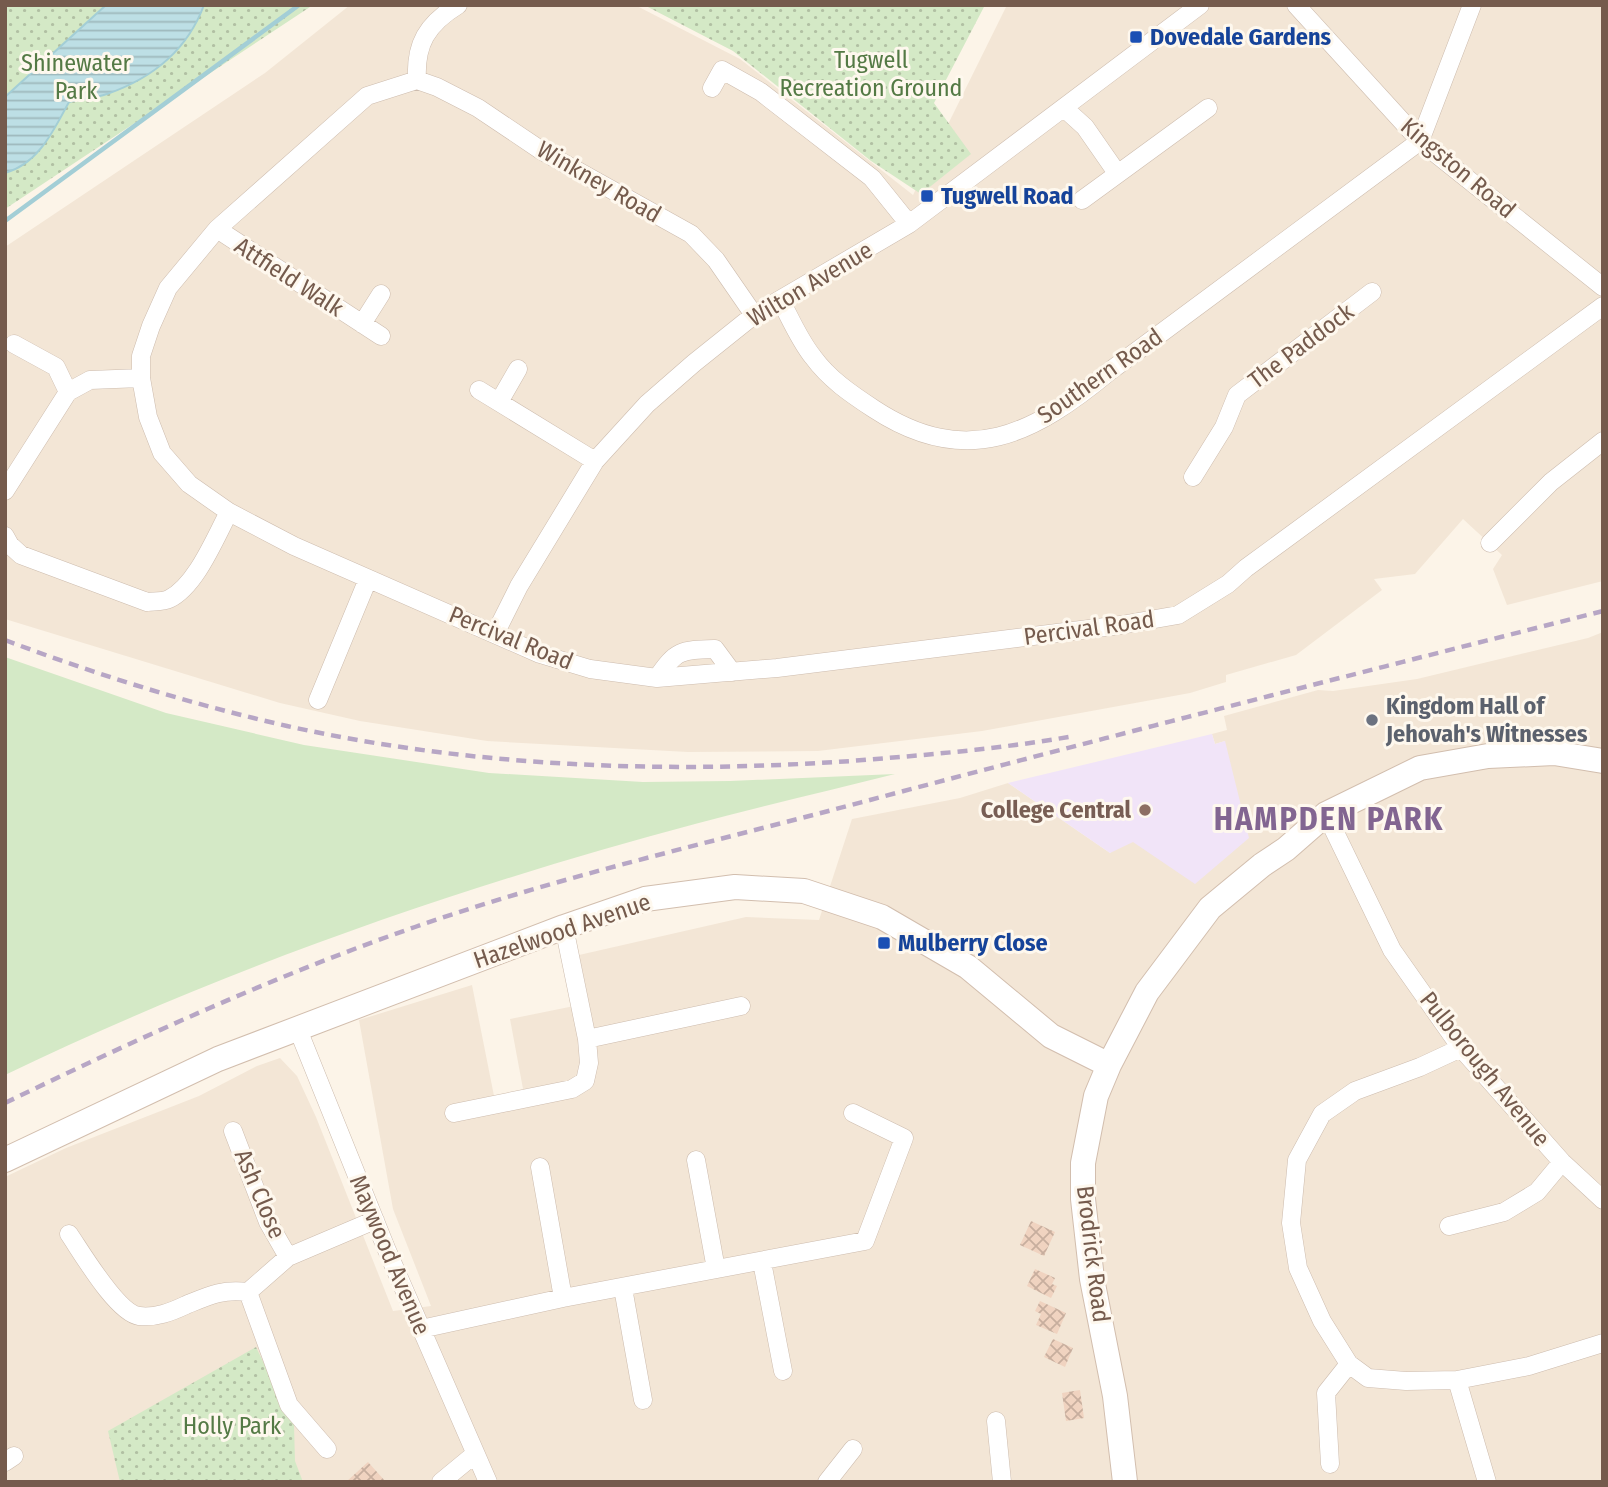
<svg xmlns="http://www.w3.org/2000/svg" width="1608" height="1487" viewBox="0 0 1608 1487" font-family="'Fira Sans Condensed',sans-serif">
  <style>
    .residential { fill: #f3e6d6 }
    .education { fill: #f1e4f8 }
    .grass { fill: #d4e9c6 }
    .park { fill: url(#park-dots) }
    .water { fill: url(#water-rules); stroke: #a3ced6; stroke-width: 2 }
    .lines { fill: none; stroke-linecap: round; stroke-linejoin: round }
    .stream { stroke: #a3ced6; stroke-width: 4.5 }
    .building { fill: url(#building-cross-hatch) }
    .street-casing { stroke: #cdbcae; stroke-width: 19 }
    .secondary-casing { stroke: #d2beae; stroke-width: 26 }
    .street { stroke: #fff; stroke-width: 18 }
    .secondary { stroke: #fff; stroke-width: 24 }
    .rail { stroke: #b7a6c5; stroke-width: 4.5; stroke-dasharray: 10 7; stroke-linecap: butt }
    .transit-dot { fill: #1a4fb4; stroke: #fef8ee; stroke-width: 2.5 }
    .worship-dot { fill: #6b7280; stroke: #fef8ee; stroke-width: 2.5 }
    .education-dot { fill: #8d6e63; stroke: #fef8ee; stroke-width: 2.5 }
    .labels { text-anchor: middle; stroke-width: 6; stroke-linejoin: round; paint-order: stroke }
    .transit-label { font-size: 24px; font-weight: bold; fill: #164399; stroke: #fef8ee; text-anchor: start }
    .park-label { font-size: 24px; fill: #547a45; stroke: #fef8ee }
    .street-label { font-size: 24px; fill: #755b4d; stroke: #fef8ee }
    .worship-label { font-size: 24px; font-weight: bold; fill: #5b616d; stroke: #fef8ee; text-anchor: start }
    .education-label { font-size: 24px; font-weight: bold; fill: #785e54; stroke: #fef8ee; text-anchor: end }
    .district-label { font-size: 32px; font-weight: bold; letter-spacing: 2px; fill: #826591; stroke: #fef8ee }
  </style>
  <defs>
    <pattern id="park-dots" width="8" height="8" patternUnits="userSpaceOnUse" patternTransform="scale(1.75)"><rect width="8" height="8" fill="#d4e9c6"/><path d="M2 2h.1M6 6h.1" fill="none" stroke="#b1c0a3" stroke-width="1.8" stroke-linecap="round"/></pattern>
    <pattern id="water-rules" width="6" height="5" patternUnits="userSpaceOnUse" patternTransform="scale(1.75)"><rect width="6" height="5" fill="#bddfe5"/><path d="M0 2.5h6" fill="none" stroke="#9eb8bc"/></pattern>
    <pattern id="building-cross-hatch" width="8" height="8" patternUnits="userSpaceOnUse" patternTransform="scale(1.75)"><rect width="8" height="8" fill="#f0d3c0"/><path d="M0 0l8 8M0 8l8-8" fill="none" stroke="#c7ae9e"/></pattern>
  </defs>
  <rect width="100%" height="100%" fill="#fcf4e8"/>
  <path class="residential" d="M350 5H635L740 59 913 195 1007 5H1603V581L1507 605 1493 569 1502 555 1463 519 1415 574 1374 579 1382 590 1296 655 1226 675V682L1190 693 982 731 818 751 688 752 487 741 360 721 280 703 5 619V247L265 73Z
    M1603 632V1482H5V1177L66 1148 199 1096 257 1066 280 1058 297 1076 316 1117 393 1311 431 1306 393 1209 359 1020 472 985 497 1111 526 1105 510 1019 589 1003 579 955 746 917 819 920 852 819 960 798 1008 783 1110 853 1225 741 1215 744 1212 734 1227 730 1224 716 1318 690 1333 691 1417 679 1588 638Z"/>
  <path class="education" d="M1212 734 1215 744 1225 741 1249 838 1195 884 1133 842 1110 853 1008 783Z"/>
  <path class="grass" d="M5 657 166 713 304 745 489 773 643 782 730 781 895 774C828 791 761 806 695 824 459 887 225 969 5 1075Z"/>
  <path class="park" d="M5 5H313L5 209Z
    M644 5H985L934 103 971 154 921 194 871 161 733 51Z
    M256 1347 294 1425 295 1461 303 1482H120L108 1431Z"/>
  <path class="water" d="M106 5H204C187 51 153 78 107 94 95 98 82 99 69 102 54 129 39 164 5 173V97Z"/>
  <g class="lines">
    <path class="stream" d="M5 221 299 5"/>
  </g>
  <path class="building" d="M1031 1221 1055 1232 1044 1256 1020 1245Z
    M1035 1269 1055 1278 1052 1284 1057 1286 1051 1298 1027 1286Z
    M1040 1301 1066 1313 1057 1334 1036 1325 1041 1314 1035 1311Z
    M1053 1339 1073 1348 1065 1367 1044 1357Z
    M1080 1390 1084 1418 1066 1421 1062 1393Z
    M368 1462 386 1482H346Z"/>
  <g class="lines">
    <g class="street-casing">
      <path id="street" d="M458 5C427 24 415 44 417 80L367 96 217 229 168 288 151 326 141 356V378L148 417 162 453 189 484 229 512 294 546 540 654 590 669 657 678 777 668 1121 625 1178 615 1228 584 1246 568 1603 306
        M1296 5 1420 141 1603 287
        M417 80 437 87 478 108 542 151 691 234 716 260 754 315
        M712 88 722 70 761 92 872 178 909 224
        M1064 108 1085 127 1117 173
        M1082 200 1208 108
        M217 229 381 336
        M781 301C791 320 800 341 813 357 829 379 851 394 874 409 967 470 1034 434 1110 371L1420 141 1472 5
        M362 324 381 294
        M14 344 56 367 68 392
        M479 390 595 461
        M499 402 518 369
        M1193 477 1224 427 1237 395 1372 292
        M5 491 68 392 90 380 141 378
        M5 536 10 545 21 555 147 602C153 601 163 602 169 599 196 586 215 538 229 512
        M1490 543 1551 482 1603 441
        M495 634 519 586 595 461 647 404 694 363 754 315 909 224 1200 5
        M657 678C676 650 681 650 715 649L732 672
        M318 700 368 579
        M1326 814 1392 950 1461 1048 1562 1162 1603 1200
        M564 927 587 1039
        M297 1027 386 1248 488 1482
        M1461 1048 1420 1067 1355 1091 1322 1114 1297 1160 1291 1223 1298 1268 1322 1321 1349 1364 1368 1378 1406 1381 1457 1380 1529 1366 1603 1343
        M454 1113 572 1089 585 1081 589 1063 587 1039 741 1006
        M233 1131 268 1222 288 1257 375 1220
        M696 1160 716 1269
        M540 1167 563 1298
        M1449 1226 1504 1212 1537 1192 1562 1162
        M69 1234C82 1253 117 1313 139 1316 156 1318 171 1312 186 1305 210 1295 222 1289 248 1292L288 1257
        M762 1262 783 1371
        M623 1288 643 1400
        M248 1292 289 1405 327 1449
        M421 1329 563 1298 865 1241 904 1138 853 1113
        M1457 1380 1487 1482
        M996 1421 1002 1482
        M5 1462 14 1456
        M1330 1464 1326 1393 1349 1364
        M441 1482 475 1454
        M827 1482 853 1449"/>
    </g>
    <g class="secondary-casing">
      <path id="secondary" d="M5 1160 218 1059 564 927 645 899 735 887 804 891 882 917 968 967 1051 1036 1109 1065
        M1125 1482 1115 1396 1092 1279 1083 1199V1163L1096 1096 1109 1065 1147 992 1210 908 1262 865 1286 849 1326 814 1420 768 1488 756 1554 753 1603 761"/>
    </g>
    <use href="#street" class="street"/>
    <use href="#secondary" class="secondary"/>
    <path class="rail" d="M5 640C97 675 191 704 287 726 471 767 664 774 851 761 926 755 1000 749 1074 736
      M5 1103C139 1038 274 976 415 927 552 879 696 846 836 809 1091 741 1347 676 1603 611"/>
  </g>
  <g class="transit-dot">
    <rect x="1129" y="30" width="14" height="14" rx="3.5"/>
    <rect x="920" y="189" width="14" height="14" rx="3.5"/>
    <rect x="877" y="936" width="14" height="14" rx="3.5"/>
  </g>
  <circle class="worship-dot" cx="1372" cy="720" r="7"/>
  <circle class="education-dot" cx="1145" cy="810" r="7"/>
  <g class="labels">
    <g class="transit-label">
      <text x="1150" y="45">Dovedale Gardens</text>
      <text x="941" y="204">Tugwell Road</text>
      <text x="898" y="951">Mulberry Close</text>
    </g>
    <g class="park-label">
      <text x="871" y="68">Tugwell<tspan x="871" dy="28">Recreation Ground</tspan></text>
      <text x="76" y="71">Shinewater<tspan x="76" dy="28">Park</tspan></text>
      <text x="232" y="1434">Holly Park</text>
    </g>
    <g class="street-label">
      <text transform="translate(1458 168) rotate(40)" y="8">Kingston Road</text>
      <text transform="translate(599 182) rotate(30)" y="8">Winkney Road</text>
      <text transform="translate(289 277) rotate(33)" y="8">Attfield Walk</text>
      <text transform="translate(810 284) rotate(-31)" y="8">Wilton Avenue</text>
      <text transform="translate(1301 346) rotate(-37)" y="8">The Paddock</text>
      <text transform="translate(1100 376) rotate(-35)" y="8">Southern Road</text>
      <text transform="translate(1089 628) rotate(-8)" y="8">Percival Road</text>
      <text transform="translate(511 638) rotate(22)" y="8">Percival Road</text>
      <text transform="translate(562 931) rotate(-19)" y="8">Hazelwood Avenue</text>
      <text transform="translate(1485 1069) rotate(51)" y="8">Pulborough Avenue</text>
      <text transform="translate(260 1194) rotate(67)" y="8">Ash Close</text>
      <text transform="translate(1093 1254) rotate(83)" y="8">Brodrick Road</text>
      <text transform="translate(390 1255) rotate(67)" y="8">Maywood Avenue</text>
    </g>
    <g class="worship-label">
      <text x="1386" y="714">Kingdom Hall of<tspan x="1386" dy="28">Jehovah's Witnesses</tspan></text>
    </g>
    <g class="education-label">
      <text x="1131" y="818">College Central</text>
    </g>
    <g class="district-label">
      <text x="1329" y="830">HAMPDEN PARK</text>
    </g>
  </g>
  <rect width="1608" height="1487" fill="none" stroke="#755b4d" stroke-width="14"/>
</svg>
